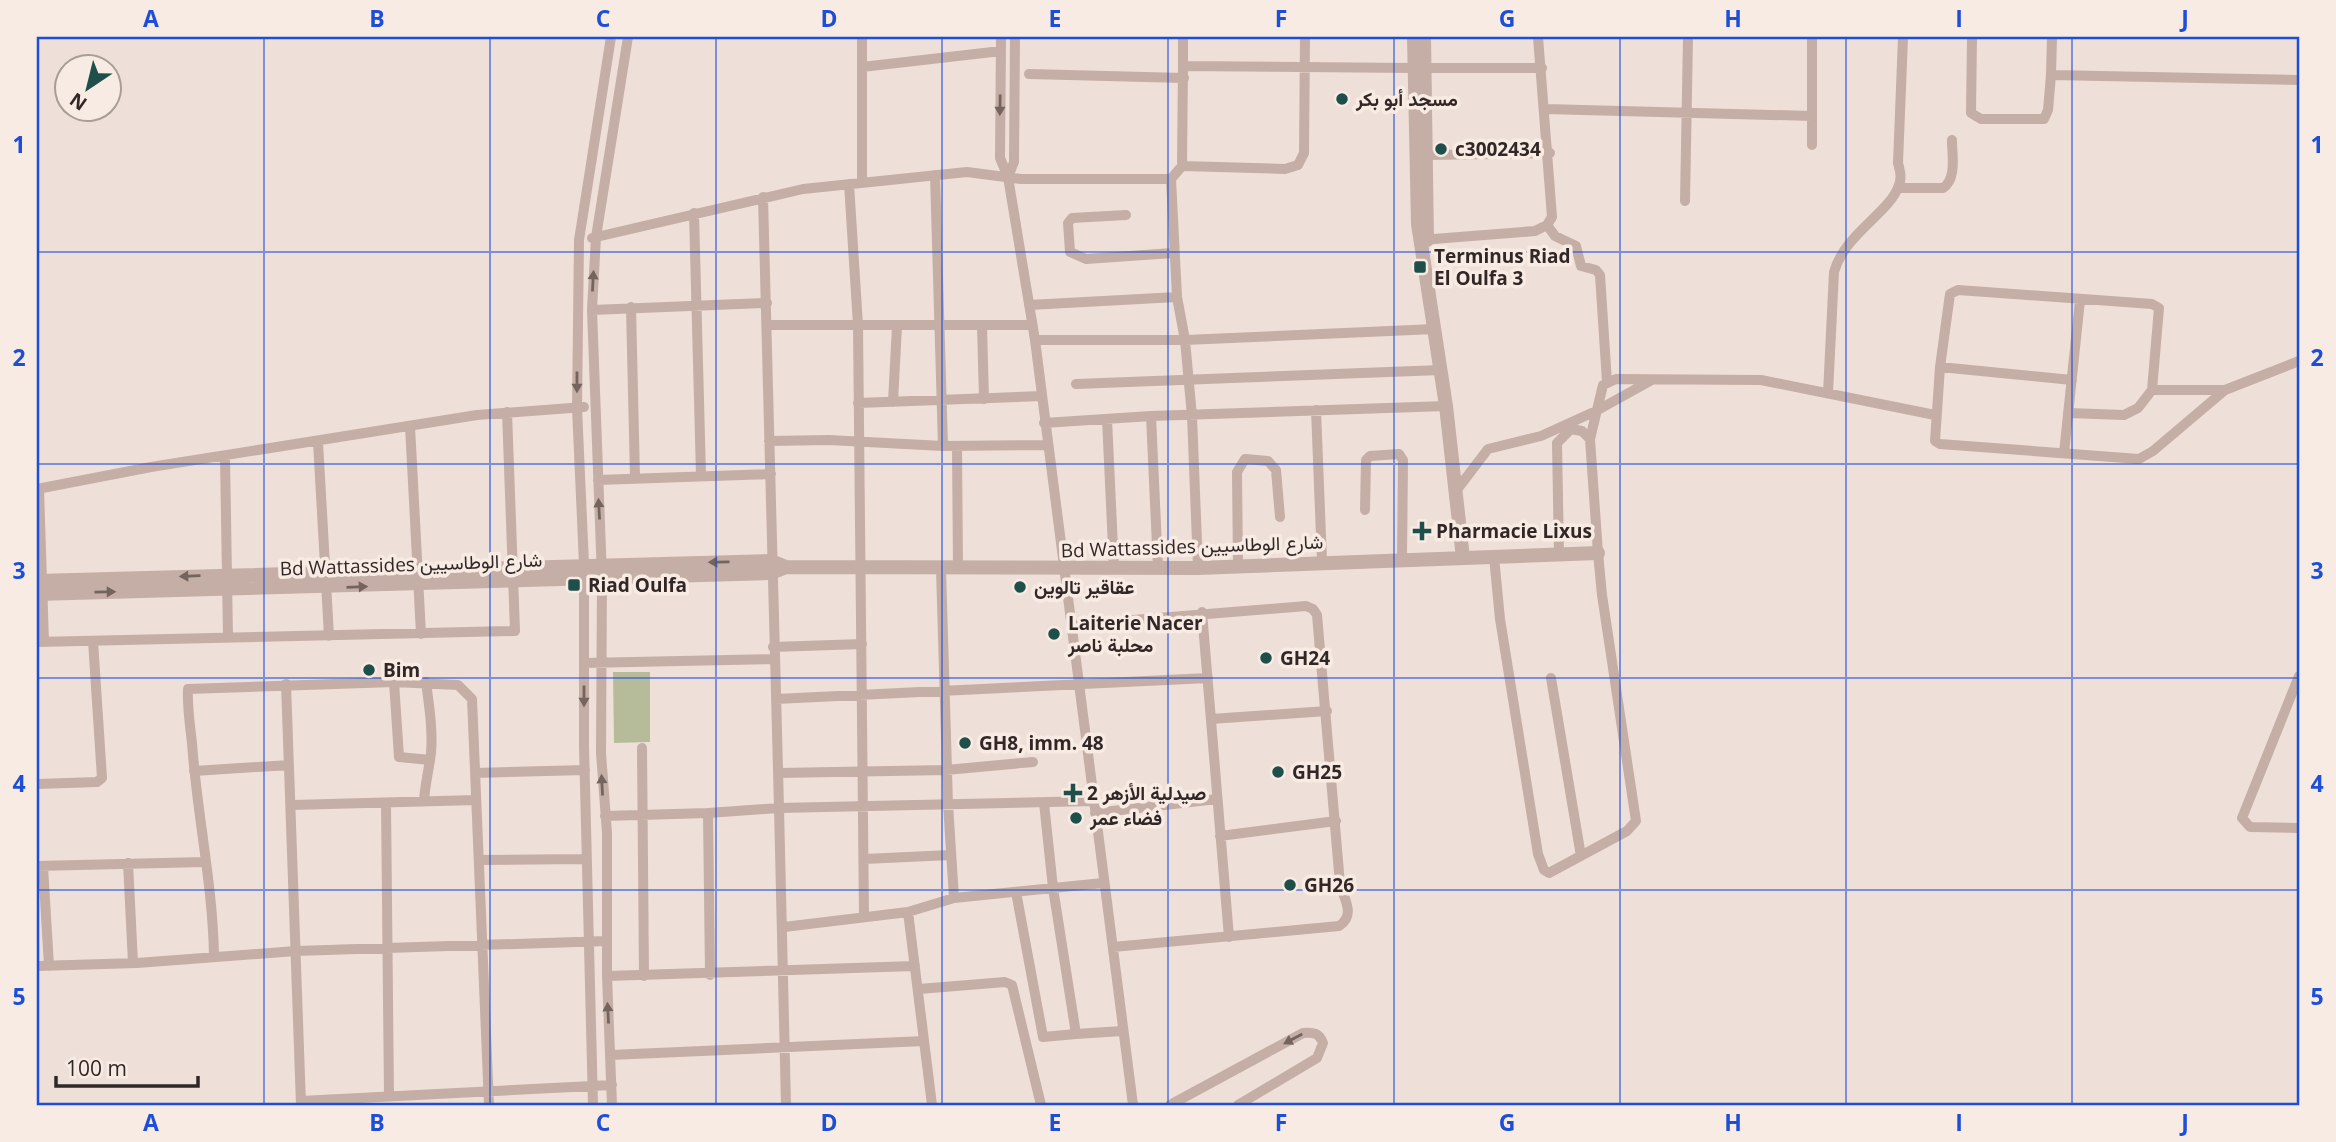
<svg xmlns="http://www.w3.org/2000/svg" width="2336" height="1142" viewBox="0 0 2336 1142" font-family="'Open Sans',Vazirmatn,sans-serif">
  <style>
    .pitch { fill: #b6bc99 }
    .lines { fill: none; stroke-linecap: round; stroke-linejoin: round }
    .minor { stroke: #c5aea5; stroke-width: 10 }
    .tertiary { stroke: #c5aea5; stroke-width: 14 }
    .oneway { fill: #74645f }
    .grid { fill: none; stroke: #1d4ed8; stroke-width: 2; stroke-opacity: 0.55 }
    .poi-dot { fill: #1f4f4a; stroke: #f7ebe3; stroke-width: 2.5 }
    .labels { text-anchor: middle; stroke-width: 7; stroke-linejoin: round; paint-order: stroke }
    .poi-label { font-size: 19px; font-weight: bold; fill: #312726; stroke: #f7ebe3; text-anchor: start }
    .street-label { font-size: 19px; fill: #312726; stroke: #f7ebe3 }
    .neatline { fill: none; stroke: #1d4ed8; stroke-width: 2.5 }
    .grid-label { font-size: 23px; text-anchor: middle; font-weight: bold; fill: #1d4ed8 }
  </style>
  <rect width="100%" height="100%" fill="#eee0d8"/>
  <path class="pitch" d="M613 672H650V742L614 743Z"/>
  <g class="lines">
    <path class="minor" d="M862 37V183
      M1001 37 1000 158 1008 177 1035 340 1133 1105
      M1183 37V66L1415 68
      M1972 37 1971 113 1981 119H2044L2048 110 2051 75
      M2052 37 2051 75 2299 80
      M1183 66 1182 166 1171 179 1177 297 1185 340 1192 416 1198 568
      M862 67 1001 51
      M1425 68H1542
      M1029 74 1184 78
      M1546 109 1812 116
      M1812 145V37
      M1427 155 1550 153
      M1182 166 1285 169 1298 165 1304 153 1305 37
      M935 175 943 446
      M1008 177 1014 162 1015 37
      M849 184 858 325 864 917
      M1898 188H1943C1957 179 1952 155 1952 140
      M763 197 779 808 1093 801
      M1685 201 1688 37
      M694 213 701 475
      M1126 215 1072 218 1068 223 1070 252 1086 259 1173 253
      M1547 225 1555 236 1576 246 1581 266 1596 270 1600 275 1607 382
      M592 238 803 189 967 172 1021 179H1171
      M1421 240 1535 231 1547 225 1552 217 1538 37
      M1029 305 1177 297
      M631 307 635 478
      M592 310 767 303
      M769 325H1032
      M982 326 984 399
      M1035 340H1185L1435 329
      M1940 367 2072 380
      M1076 384 1441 370
      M2152 390H2225L2299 361
      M1828 393 1834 272C1845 233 1890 213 1899 185 1902 177 1900 171 1898 163L1903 37
      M893 402 897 326
      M858 403 1041 396
      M1316 410 1322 561
      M2068 413 2124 415 2138 408 2152 390 2159 308 2152 304 1958 290 1950 294 1940 367 1935 441 1940 444 2139 459 2153 451 2225 390
      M1151 416 1158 568
      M1107 419 1114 569
      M1044 423 1151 416 1446 406
      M410 426 421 634
      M769 441 829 440 943 446 1046 445
      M318 442 329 636
      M957 446 958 569
      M2064 453 2080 300
      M225 456 228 638
      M598 480 771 474
      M37 489 151 467 477 415 584 407
      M39 489 44 642
      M1456 491 1488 449 1541 436 1596 411 1652 380
      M1365 510 1366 460 1370 456 1399 454 1403 460 1402 558
      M1559 555 1557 443 1571 429 1582 431 1590 439
      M1494 557 1500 619 1538 854 1544 870 1549 873 1627 831 1636 821 1602 595 1598 553 1590 439 1603 385 1616 379 1761 380 1935 415
      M1238 566 1237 472 1245 459 1268 461 1276 470 1280 517
      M941 569 948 804 954 898
      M1202 612 1229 937
      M1072 625 1306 606 1313 609 1317 615 1340 884C1344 899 1356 915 1339 926L1113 947
      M37 642 515 631 507 412
      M773 647 862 644
      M584 663 774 659
      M2299 676 2242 818 2250 827 2299 828
      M1551 678 1581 856
      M394 682 399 757 430 760
      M286 684 301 1105
      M776 699 1208 678
      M1211 719 1327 711
      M642 748 644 976
      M194 771 289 765
      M475 773 585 770
      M778 773 946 770 1033 762
      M37 784 97 782 102 778 93 641
      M424 801C425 784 429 769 431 753 433 730 429 705 426 682
      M386 803 389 1096
      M1044 803 1053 888 1076 1034 1122 1031
      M292 805 476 800
      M1095 813 1217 799
      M605 816 708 813
      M1220 836 1336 821
      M864 859 951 855
      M479 860 586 859
      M128 863 133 963
      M37 866 204 862
      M43 866 49 966
      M1016 892 1043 1037 1076 1034
      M908 912 932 1105
      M784 927 908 912 954 898 1103 883
      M214 957C213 885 197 815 192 743 190 725 187 706 188 689L394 682 458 685 472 699 489 1105
      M37 966 137 963 296 951 607 941
      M710 975 708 813 779 808 786 1105
      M607 976 915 966
      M919 989 1005 982 1012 985 1041 1105
      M611 1055 924 1041
      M301 1101 612 1085
      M593 1105 584 746V564L577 408 579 240 611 37
      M612 1105 607 976V833L601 753 602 577 592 310 596 237 628 37
      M1170 1105 1303 1033C1314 1032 1319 1033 1323 1043L1317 1058 1238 1105"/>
    <path class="tertiary" d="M1414 37 1418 224 1446 406 1463 558
      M1424 37 1427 240
      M37 581 771 561 786 567 1198 568 1598 553
      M37 594 771 573 786 567"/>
  </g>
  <defs><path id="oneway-solid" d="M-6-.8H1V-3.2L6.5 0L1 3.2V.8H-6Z" transform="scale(1.75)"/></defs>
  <g class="oneway">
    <use href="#oneway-solid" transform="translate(1000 105) rotate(91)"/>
    <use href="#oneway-solid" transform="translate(593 281) rotate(-87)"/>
    <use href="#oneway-solid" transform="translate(577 382) rotate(90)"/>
    <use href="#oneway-solid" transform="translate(599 509) rotate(-93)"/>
    <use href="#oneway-solid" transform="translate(719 562) rotate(179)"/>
    <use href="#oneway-solid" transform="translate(190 576) rotate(178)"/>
    <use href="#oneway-solid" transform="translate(357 587) rotate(-2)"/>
    <use href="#oneway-solid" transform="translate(105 592) rotate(-1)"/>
    <use href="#oneway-solid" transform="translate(584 696) rotate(90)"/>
    <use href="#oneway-solid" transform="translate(602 785) rotate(-93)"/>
    <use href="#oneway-solid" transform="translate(608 1013) rotate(-93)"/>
    <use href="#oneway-solid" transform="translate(1293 1039) rotate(152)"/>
  </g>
  <path class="grid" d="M264 37V1105M490 37V1105M716 37V1105M942 37V1105M1168 37V1105M1394 37V1105M1620 37V1105M1846 37V1105M2072 37V1105M37 252H2299M37 464H2299M37 678H2299M37 890H2299"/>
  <g class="poi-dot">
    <circle cx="1342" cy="99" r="7"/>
    <circle cx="1441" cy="149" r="7"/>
    <rect x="1413" y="260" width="14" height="14" rx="3.5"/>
    <path d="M1418.5 520.5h7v7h7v7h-7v7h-7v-7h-7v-7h7z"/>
    <rect x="567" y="578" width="14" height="14" rx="3.5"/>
    <circle cx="1020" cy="587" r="7"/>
    <circle cx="1054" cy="634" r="7"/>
    <circle cx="1266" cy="658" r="7"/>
    <circle cx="369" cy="670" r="7"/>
    <circle cx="965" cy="743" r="7"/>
    <circle cx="1278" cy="772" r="7"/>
    <path d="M1069.5 782.5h7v7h7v7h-7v7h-7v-7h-7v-7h7z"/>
    <circle cx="1076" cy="818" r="7"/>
    <circle cx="1290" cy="885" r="7"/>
  </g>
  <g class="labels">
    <g class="poi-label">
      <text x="1356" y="106">مسجد أبو بكر</text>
      <text x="1455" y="156">c3002434</text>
      <text x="1434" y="263">Terminus Riad<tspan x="1434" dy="22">El Oulfa 3</tspan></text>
      <text x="1436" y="538">Pharmacie Lixus</text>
      <text x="588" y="592">Riad Oulfa</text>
      <text x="1034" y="594">عقاقير تالوين</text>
      <text x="1068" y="630">Laiterie Nacer<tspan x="1068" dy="22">محلبة ناصر</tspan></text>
      <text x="1280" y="665">GH24</text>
      <text x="383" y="677">Bim</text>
      <text x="979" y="750">GH8, imm. 48</text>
      <text x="1292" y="779">GH25</text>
      <text x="1087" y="800">صيدلية الأزهر 2</text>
      <text x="1090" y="825">فضاء عمر</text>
      <text x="1304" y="892">GH26</text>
    </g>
    <g class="street-label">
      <text transform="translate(1192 546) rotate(-2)" y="7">Bd Wattassides شارع الوطاسيين</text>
      <text transform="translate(411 564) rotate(-2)" y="7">Bd Wattassides شارع الوطاسيين</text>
    </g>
  </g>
  <rect width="2336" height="1142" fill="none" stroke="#f7ebe3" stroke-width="77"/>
  <g transform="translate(88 88) rotate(215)"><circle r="33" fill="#f7ebe3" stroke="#a89d97" stroke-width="2"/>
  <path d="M0-5L12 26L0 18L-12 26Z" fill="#1f4f4a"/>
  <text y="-10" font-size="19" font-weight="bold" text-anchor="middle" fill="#312726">N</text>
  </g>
  <path d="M56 1076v10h142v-10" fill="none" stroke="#312726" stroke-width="3.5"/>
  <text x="66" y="1076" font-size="21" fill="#312726" stroke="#f7ebe3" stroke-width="5" paint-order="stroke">100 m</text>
  <rect x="38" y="38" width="2260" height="1066" class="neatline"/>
  <g class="grid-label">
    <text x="151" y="27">A</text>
    <text x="377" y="27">B</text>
    <text x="603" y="27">C</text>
    <text x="829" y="27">D</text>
    <text x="1055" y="27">E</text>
    <text x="1281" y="27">F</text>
    <text x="1507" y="27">G</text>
    <text x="1733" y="27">H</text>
    <text x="1959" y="27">I</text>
    <text x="2185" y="27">J</text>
    <text x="19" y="153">1</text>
    <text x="2317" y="153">1</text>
    <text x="19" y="366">2</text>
    <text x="2317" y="366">2</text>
    <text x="19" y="579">3</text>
    <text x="2317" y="579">3</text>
    <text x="19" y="792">4</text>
    <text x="2317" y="792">4</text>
    <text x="19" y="1005">5</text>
    <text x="2317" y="1005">5</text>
    <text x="151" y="1131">A</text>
    <text x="377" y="1131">B</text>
    <text x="603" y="1131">C</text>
    <text x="829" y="1131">D</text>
    <text x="1055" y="1131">E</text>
    <text x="1281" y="1131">F</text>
    <text x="1507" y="1131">G</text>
    <text x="1733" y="1131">H</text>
    <text x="1959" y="1131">I</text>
    <text x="2185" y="1131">J</text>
  </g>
</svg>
